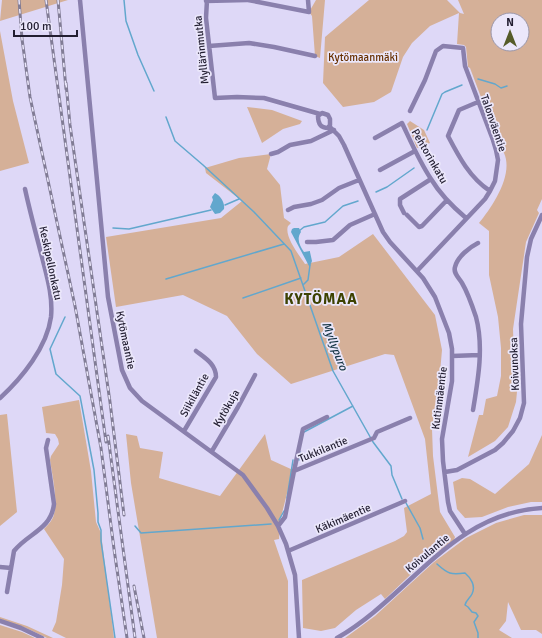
<svg xmlns="http://www.w3.org/2000/svg" width="542" height="638" viewBox="0 0 542 638" font-family="Signika,sans-serif">
  <style>
    .green { fill: #d5b098; fill-rule: evenodd }
    .water { fill: #62a7cd }
    .lines { fill: none; stroke-linecap: round; stroke-linejoin: round }
    .stream { stroke: #62a7cd; stroke-width: 1.5 }
    .minor { stroke: #8a80ad; stroke-width: 4.5 }
    .rail-casing { stroke: #817c95; stroke-width: 3 }
    .rail { stroke: #ebe7fb; stroke-width: 1.5; stroke-dasharray: 4.5; stroke-linecap: butt }
    .labels { text-anchor: middle; stroke-width: 3.5; stroke-linejoin: round; paint-order: stroke }
    .street-label { font-size: 11px; fill: #221e31; stroke: #ebe7fb }
    .park-label { font-size: 11px; fill: #673000; stroke: #ebe7fb }
    .water-label { font-size: 12px; font-style: italic; fill: #133343; stroke: #ebe7fb }
    .district-label { font-size: 15px; font-weight: bold; letter-spacing: 1px; fill: #3d4202; stroke: #ebe7fb }
  </style>
  <rect width="100%" height="100%" fill="#ded8f7"/>
  <path class="green" d="M2 0H68L0 21Z
    M316 0H325L320 58 315 56 312 16 309 12Z
    M369 0H447L460 13 464 14 458 0H542V199L537 210 539 213 526 242 513 329 514 358 519 371 516 402 508 427 495 441 468 457 479 415H483L486 399 497 396 501 376V348L498 317 489 275V231L479 223C492 207 514 175 504 153 503 151 501 148 499 145L470 68 468 67 466 47 464 45 457 44 459 13 430 26 412 43 403 57 391 92 374 102 343 107 323 83 325 37ZM498 20H522V44H498Z
    M0 31 13 101 29 163 0 171Z
    M247 107 272 110 302 121 300 124 283 129 262 143Z
    M410 121 424 130 430 143 417 148 407 124Z
    M271 154 267 169 280 185 284 218 291 223 288 226C284 236 299 255 305 264L339 257 373 234 435 315 442 350 439 384 432 429 433 456 440 512 455 537 454 540 427 559 385 599 381 594 356 610 335 628 321 631 303 628 302 580 395 541 404 536 407 532 404 508 431 494 425 439 394 355 385 354 291 384 257 354 227 316 183 295 116 307 106 237 221 218 242 201 206 173 205 168 239 158Z
    M79 400 91 471 96 522 101 533 114 638H66L52 631 56 622 62 585 64 559 44 529C48 525 53 520 54 514 58 500 52 474 50 460L51 456 59 444 58 439 55 434 46 433 42 407Z
    M7 414 17 512 0 526V415Z
    M126 434 137 436 140 448 163 452 159 478 220 496 265 434 271 460 293 470 280 521 279 539 274 540 288 581V638H157L131 483Z
    M542 435V502H531L508 507 482 517 465 518 457 509 453 482 462 478 470 479 495 494 529 464Z
    M524 515H542V634L536 630H521L508 602 506 621 499 630 512 638H345L375 616 434 562 466 538 496 523Z
    M0 617 27 626 53 638H47L26 628 0 619Z
    M0 625 22 632 35 638H0Z"/>
  <path class="water" d="M215 193C221 196 225 203 224 209L220 213 215 214 210 207 213 200 212 197Z
    M294 228H299L301 232C296 239 300 246 304 252L310 251V252L312 261 310 266H309L291 232 292 229Z"/>
  <g class="lines">
    <path class="stream" d="M124 0 126 21 138 55 154 91
      M478 79 495 84 501 88 507 86
      M166 117 175 141 203 165 254 212 291 251 333 371 373 442 391 466 392 475 402 499
      M427 130 442 94 445 92 462 85
      M376 192 387 187 414 168
      M225 205 239 199
      M113 228 129 229 211 210
      M299 231 304 227 325 222 343 206 358 201
      M166 279 284 244
      M304 284 308 280 310 265
      M243 298 301 278
      M65 317 50 349 56 374 80 396 94 470 98 513V522L101 530V541L115 638
      M304 432 353 406
      M299 460 300 452
      M287 498 293 460
      M406 503 420 528 423 539
      M279 520 284 511
      M135 526 141 533 271 524
      M437 564C448 574 451 575 465 573 471 578 476 586 472 594 470 598 466 600 465 605L468 607 472 612 476 613 478 616 474 622 478 633V638"/>
    <path class="minor" d="M80 0 108 297 122 370 130 388 142 401 243 475 267 508 278 526 286 544 295 575 299 638
      M207 0 206 18 215 98 237 97 264 98 320 114
      M248 0 309 12 308 0
      M206 1 247 0
      M209 46 249 43 274 47 315 56
      M478 102 459 110 448 136C459 157 470 178 490 191
      M410 111 425 80 436 51 443 46 463 48 465 66 493 140 496 150 498 160 495 181 490 191 485 199 417 271
      M322 113 328 115 330 119V125L328 128C320 128 318 123 318 116Z
      M330 127 339 136 344 145 383 232 390 242 423 278 435 297 449 333 452 349V381L442 439 443 461 448 502 450 511 465 534
      M375 138 402 123C411 142 419 161 431 179 440 194 453 207 466 218
      M271 154 278 152 290 145 311 141 334 130
      M380 170 415 151
      M288 210 294 207 311 204 322 200 339 188 359 180
      M404 213 400 205V199L431 179
      M407 215 419 227 422 226 447 200
      M307 242H316L333 240 350 225 375 214
      M452 356 479 355
      M0 398C22 378 47 347 51 317 53 296 47 277 42 257 36 234 30 212 25 189
      M473 410C478 380 484 347 476 317 472 305 468 293 462 283 459 278 453 273 455 267 457 257 470 247 478 243
      M184 431 216 377C216 364 205 358 196 351
      M212 451 238 407 255 375
      M294 471 303 429 327 417
      M445 472 457 470 495 450 503 443 513 431 520 418 524 403 521 324 527 257 531 239 542 215
      M278 526 285 517 294 471 369 440 374 438 377 432 410 418
      M288 551 405 501
      M0 567 11 568
      M7 592 14 551C28 533 51 530 54 504L46 448 48 440
      M0 621 21 628 42 638
      M337 638C409 597 451 513 542 508"/>
    <g class="rail-casing">
      <path id="rail" d="M19 0 22 39 30 97 75 306 101 448 114 549 127 638
        M46 0 106 442
        M58 0 66 89
        M66 83 70 125 110 402 124 515
        M108 436 135 638
        M134 586 144 638"/>
    </g>
    <use href="#rail" class="rail"/>
  </g>
  <g class="labels">
    <g class="street-label">
      <text transform="translate(201 50) rotate(-96)" y="4">Myllärinmutka</text>
      <text transform="translate(494 123) rotate(71)" y="4">Talonväentie</text>
      <text transform="translate(430 156) rotate(60)" y="4">Pehtorinkatu</text>
      <text transform="translate(51 263) rotate(78)" y="4">Keskipellonkatu</text>
      <text transform="translate(126 340) rotate(78)" y="4">Kytömaantie</text>
      <text transform="translate(514 364) rotate(-92)" y="4">Koivunoksa</text>
      <text transform="translate(194 395) rotate(-61)" y="4">Siikiläntie</text>
      <text transform="translate(439 398) rotate(-83)" y="4">Kutinmäentie</text>
      <text transform="translate(226 408) rotate(-60)" y="4">Kytökuja</text>
      <text transform="translate(323 449) rotate(-22)" y="4">Tukkilantie</text>
      <text transform="translate(343 518) rotate(-23)" y="4">Käkimäentie</text>
      <text transform="translate(427 553) rotate(-40)" y="4">Koivulantie</text>
    </g>
    <g class="park-label">
      <text x="363" y="61">Kytömaanmäki</text>
    </g>
    <g class="water-label">
      <text transform="translate(335 346) rotate(69)" y="4">Myllypuro</text>
    </g>
    <g class="district-label">
      <text x="321" y="304">KYTÖMAA</text>
    </g>
  </g>
  <g transform="translate(510 32)"><circle r="19" fill="#ebe7fb" stroke="#9b97aa"/>
  <path d="M0-3L7 15L0 10L-7 15Z" fill="#555b29"/>
  <text y="-6" font-size="11" font-weight="bold" text-anchor="middle" fill="#221e31">N</text>
  </g>
  <path d="M14 30v6h63v-6" fill="none" stroke="#221e31" stroke-width="2"/>
  <text x="20" y="30" font-size="12" fill="#221e31" stroke="#ebe7fb" stroke-width="3" paint-order="stroke">100 m</text>
</svg>
